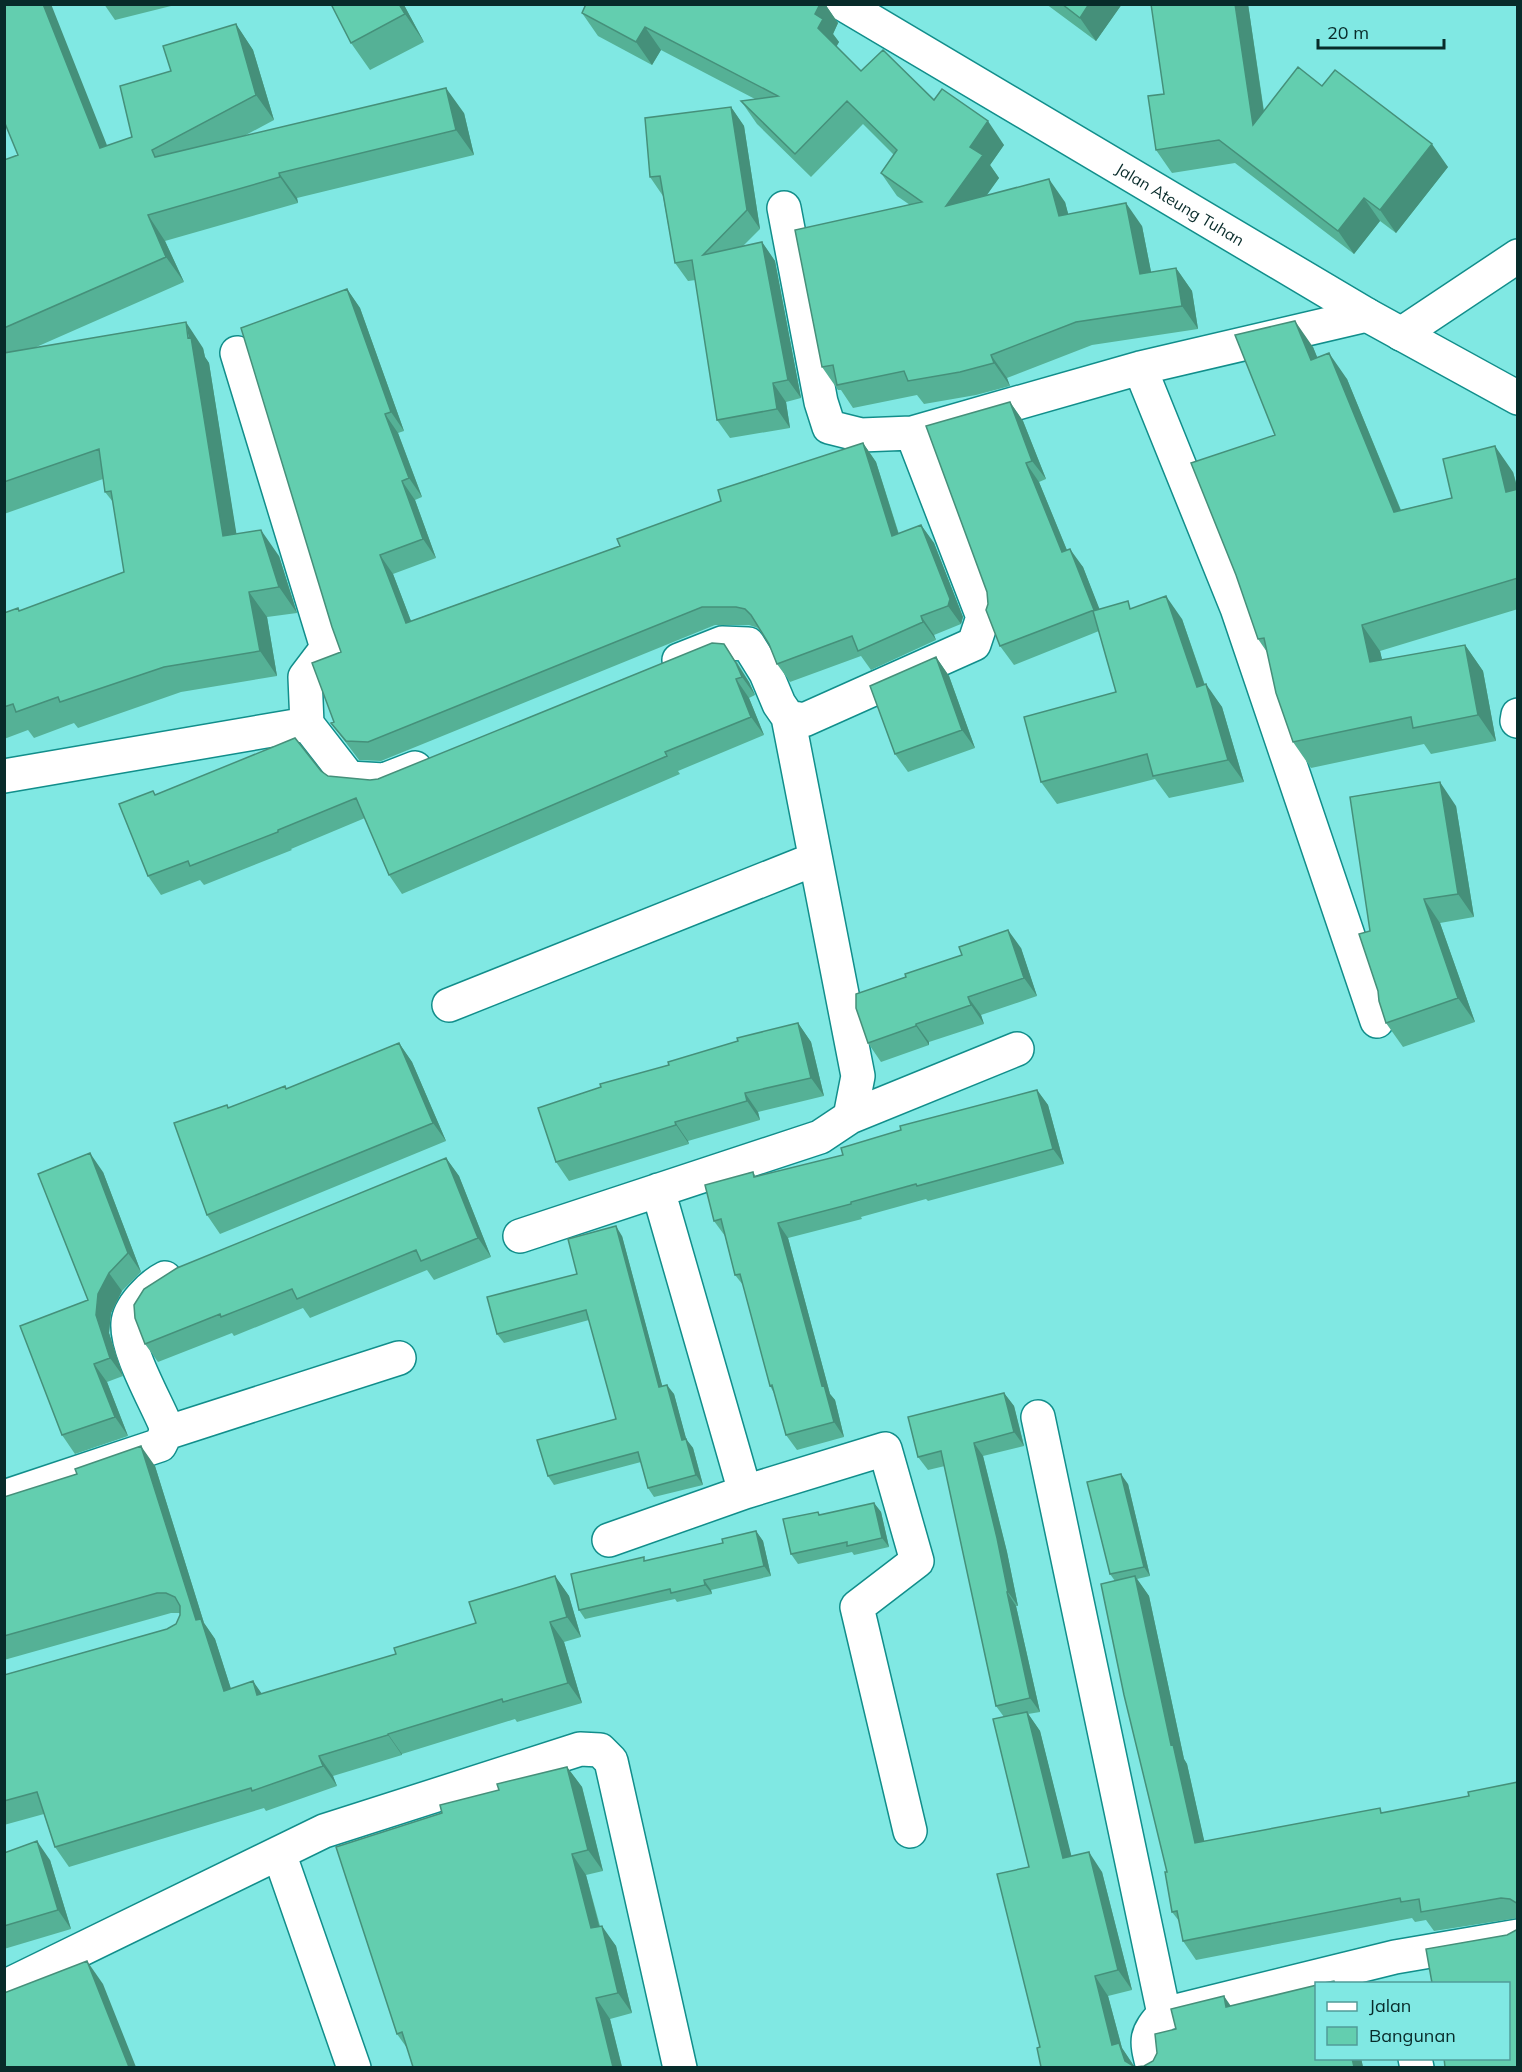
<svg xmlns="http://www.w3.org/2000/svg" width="1522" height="2072" viewBox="0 0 1522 2072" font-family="Mulish,sans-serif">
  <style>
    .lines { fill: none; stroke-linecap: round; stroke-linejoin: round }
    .minor-casing { stroke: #118e8b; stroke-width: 36 }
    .tertiary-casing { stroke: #118e8b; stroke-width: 36 }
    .minor { stroke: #fff; stroke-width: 33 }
    .tertiary { stroke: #fff; stroke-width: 33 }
    .wall { fill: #55b196 }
    .shaded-wall { fill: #45907a }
    .building { fill: #63ceaf; stroke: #45907a; stroke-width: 1.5 }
    .labels { text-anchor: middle; stroke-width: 4.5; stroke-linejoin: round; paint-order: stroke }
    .street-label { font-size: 16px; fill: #082b2a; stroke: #80e8e3 }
  </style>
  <rect width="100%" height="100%" fill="#80e8e3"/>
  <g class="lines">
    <g class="minor-casing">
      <path id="minor" d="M784 208 821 402 829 427 861 435 912 433 1140 368 1367 315
        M1401 334 1518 256
        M237 353 327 648 305 677 307 724 349 778 384 780 415 768
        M1140 368 1237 608 1377 1021
        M679 660 722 643 748 644 766 673 779 704 788 717 804 720 974 644 983 617 912 433
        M1517 721 1518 715
        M4 776 307 724
        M449 1005 815 859
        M850 1117 1017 1049
        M658 1190 745 1492
        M520 1236 820 1137 850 1117 858 1076 788 717
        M1038 1417 1164 2014
        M166 1433 399 1358
        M4 1497 160 1445 166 1433 165 1424C154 1398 126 1350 128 1323 129 1307 151 1285 165 1278
        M609 1540 745 1492 885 1449 917 1561 857 1607 910 1831
        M279 1853 354 2068
        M4 1987 324 1831 580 1749 600 1750 611 1761 680 2068
        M1415 2058 1417 2068
        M1153 2068C1146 2040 1144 2035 1164 2014L1395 1957 1518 1936"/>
    </g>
    <g class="tertiary-casing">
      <g id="tertiary">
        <path id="s1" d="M843 4 1367 315 1518 398"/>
      </g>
    </g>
    <use href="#minor" class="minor"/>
    <use href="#tertiary" class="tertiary"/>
  </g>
  <path class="wall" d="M104 4H179L115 20Z
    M582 4H825L838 23 833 34 839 42 836 46 861 71 934 100 1004 145 990 165 999 178 987 195 1065 202 1068 214 1142 226 1151 272 1176 268 1192 291 1198 329 1092 345 1007 378 1010 386 976 395 924 404 917 395 853 408 841 390H838L822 367 910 205 897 196 881 173 894 155 863 124 811 177 757 124 741 101 755 99 661 50 652 65 598 36 582 13 585 6Z
    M1046 4H1122L1096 41Z
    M1248 4 1264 111 1322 86 1448 167 1396 233 1380 221 1354 254 1235 163 1172 173 1156 150 1164 94Z
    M404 5 424 42 370 70 351 43Z
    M236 24 253 50 274 120 244 136 464 113 474 155 297 198 298 203 165 241 184 282 34 348H203L205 357 209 363 236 534 279 556 297 613 267 617 277 676 181 692 78 728 74 723 34 738 28 730 4 739V613L20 611 124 572 113 502 105 492 103 479 4 514V160L107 146 132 137 171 71Z
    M731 107 744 126 760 229 743 246 762 242 775 261 801 398 786 402 790 428 730 438 717 420 696 280 688 281 675 263 663 196 650 177Z
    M347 289 360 308 404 431 398 433 422 497 415 500 436 558 393 574 411 621 620 546 721 501 863 443 876 462 899 534 921 525 934 543 963 617 961 624 934 635 936 640 871 670 861 656 790 682 777 664 769 644 758 628 749 625H715L381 761 359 760 331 723 334 722 341 652Z
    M1313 347 1317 357 1347 379 1401 510 1452 498 1513 472 1518 489V609L1380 651 1382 660 1465 645 1483 671 1496 741 1431 754 1424 744 1311 768 1293 742 1267 652 1258 639 1275 435Z
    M1010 402 1023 421 1046 479 1039 482 1067 550 1083 567 1099 609 1133 608 1182 619 1205 685 1222 707 1244 782 1169 798 1155 779 1057 804 1041 782 1116 692 1099 631 1014 665 1000 646 988 604Z
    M936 657 949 676 975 748 908 772 895 754Z
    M737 662 749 682 755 695 749 698 764 735 678 771 680 774 402 894 389 875 365 818 291 849 292 850 204 885 200 880 161 895 148 876 156 795 321 771 328 776 370 780 378 779Z
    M1456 806 1474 917 1440 923 1475 1022 1403 1047 1386 1023 1378 991 1370 931Z
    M1021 948 1037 996 981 1015 984 1024 929 1042V1045L881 1062 868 1043Z
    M798 1023 811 1042 824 1096 758 1112 760 1120 688 1141 689 1144 569 1181 556 1162 669 1065Z
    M399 1043 412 1062 446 1141 220 1234 207 1215 229 1108 285 1086 286 1089Z
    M1037 1090 1048 1105 1064 1164 928 1201 926 1199 861 1217 862 1219 788 1238 830 1394 835 1400 844 1437 797 1450 786 1435 774 1393 770 1386 743 1285 735 1275 725 1236 714 1221 753 1172 756 1177 843 1155Z
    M446 1158 459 1176 491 1257 434 1280 427 1270 310 1318 303 1308 234 1336 232 1333 158 1362 145 1344Z
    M103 1172 141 1272 122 1291 111 1313 109 1333 123 1376 107 1382 128 1436 75 1454 62 1435 88 1300Z
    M622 1236 662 1386 674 1394 686 1439 693 1448 703 1485 654 1497 648 1488 641 1462 554 1485 548 1476 616 1419 589 1320 504 1343 497 1334 577 1274Z
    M1004 1393 1014 1406 1024 1446 983 1456 1007 1552 1018 1606H1016L1040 1712 1028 1714 1040 1731 1071 1856 1102 1872 1132 1990 1108 1996 1122 2048 1134 2066H1144L1153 2061 1176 2029 1231 2006 1361 2058 1363 2067H1041L1029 1867 1004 1717 996 1706 945 1466 928 1470 918 1457Z
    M155 1466 204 1623 215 1639 231 1689 253 1681 261 1694 396 1654 476 1623 555 1576 569 1596 581 1637 564 1642 582 1703 517 1722 515 1719 402 1754V1755L333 1776 337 1786 266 1811 264 1808 69 1867 55 1847 44 1814 4 1825V1675L167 1629 176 1624 180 1615V1613H171L4 1660V1497Z
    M1128 1484 1150 1576 1137 1579 1149 1596 1184 1759 1187 1764 1204 1841 1384 1813 1469 1796 1518 1782V1918L1434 1931 1426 1920 1415 1922 1412 1918 1196 1960 1183 1941 1179 1921 1172 1912 1167 1872 1115 1581 1110 1574Z
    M874 1503 881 1512 889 1547 854 1555 852 1552 798 1564 791 1554 820 1515Z
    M756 1531 763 1541 771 1576 711 1590 712 1594 677 1602 675 1599 585 1619 579 1610 646 1561 723 1543Z
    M567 1767 582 1787 603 1871 586 1875 600 1926 616 1946 632 2013 610 2019 622 2067H413L407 2048 397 2034 499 1790Z
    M4 1853 50 1860 71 1929 4 1949Z"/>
  <path class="shaded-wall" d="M43 4H51L118 173 100 148Z
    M399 4 404 5 424 42 405 14Z
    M820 4H825L838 23 833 34 839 42 834 51 818 28 815 14Z
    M1089 4H1122L1096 41 1080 18Z
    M1235 4H1248L1269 148 1253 125Z
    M236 24 253 50 274 120 256 95Z
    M645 27 661 50 652 65 636 42Z
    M446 88 464 113 474 155 456 130Z
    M731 107 744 126 760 229 747 210Z
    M988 121 1004 145 990 165 999 178 962 229 946 206 970 147Z
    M1432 144 1448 167 1396 233 1380 210Z
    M279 173 297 198 298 203 280 177Z
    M1049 179 1065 202 1075 239 1059 216Z
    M1364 198 1380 221 1354 254 1338 231Z
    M1126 203 1142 226 1156 297 1140 274Z
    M148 215 165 241 184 282 166 257Z
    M762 242 775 261 801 398 788 380Z
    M1176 268 1192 291 1198 329 1182 306Z
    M347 289 360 308 404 431 391 412Z
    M1295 321 1313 347 1329 386 1311 360Z
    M186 322 203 348 205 357 209 363 241 562 223 536Z
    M1329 353 1347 379 1412 538 1394 512Z
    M991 355 1007 378 1010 386 994 363Z
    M773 383 786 402 790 428 777 409Z
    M1010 402 1023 421 1046 479 1032 461Z
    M385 414 398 433 422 497 409 478Z
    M863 443 876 462 905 555 892 536Z
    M1495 446 1513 472 1518 491 1506 492Z
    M1026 463 1039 482 1075 570 1062 552Z
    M402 481 415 500 436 558 423 539Z
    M921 525 934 543 963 617 961 624 948 606Z
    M261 530 279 556 297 613 279 587Z
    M1070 549 1083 567 1107 628 1094 610Z
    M380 555 393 574 419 642 406 623Z
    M249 592 267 617 277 676 260 651Z
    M1166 596 1182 619 1213 710 1197 687Z
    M921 616 934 635 936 640 923 622Z
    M1362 625 1380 651 1389 688 1370 662Z
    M724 644 749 682 755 695 742 677Z
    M1465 645 1483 671 1496 741 1478 715Z
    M936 657 949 676 975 748 962 730Z
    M736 679 749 698 764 735 751 717Z
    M1206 684 1222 707 1244 782 1228 760Z
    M1440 782 1456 806 1474 917 1458 894Z
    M1424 899 1440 923 1475 1022 1458 998Z
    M1008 930 1021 948 1037 996 1024 978Z
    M968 997 981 1015 984 1024 971 1005Z
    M798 1023 811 1042 824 1096 811 1078Z
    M916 1024 929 1042V1045L916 1026Z
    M399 1043 412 1062 446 1141 433 1123Z
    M1037 1090 1048 1105 1064 1164 1053 1149Z
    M745 1093 758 1112 760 1120 747 1101Z
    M675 1122 688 1141 689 1144 676 1125Z
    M90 1153 103 1172 141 1272 128 1253Z
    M446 1158 459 1176 491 1257 478 1238Z
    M778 1223 788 1238 830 1394 835 1400 844 1437 834 1422 822 1386Z
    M616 1226 622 1236 665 1396 659 1387Z
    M109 1273 122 1291 111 1313 109 1333 123 1376 110 1358 96 1315 98 1294Z
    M94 1364 107 1382 128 1436 115 1417Z
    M667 1385 674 1394 689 1449 682 1440Z
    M1004 1393 1014 1406 1024 1446 1014 1432Z
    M686 1439 693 1448 703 1485 696 1475Z
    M974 1443 983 1456 1007 1552 1018 1606 1008 1592Z
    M141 1446 155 1466 204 1623 215 1639 238 1711 224 1691 196 1620Z
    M1121 1474 1128 1484 1150 1576 1144 1567Z
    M874 1503 881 1512 889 1547 882 1538Z
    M756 1531 763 1541 771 1576 764 1566Z
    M555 1576 569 1596 581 1637 567 1617Z
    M1135 1576 1149 1596 1184 1759 1187 1764 1209 1862 1195 1843 1171 1745Z
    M704 1580 711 1590 712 1594 705 1585Z
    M1007 1592 1016 1606 1040 1712 1030 1698Z
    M550 1622 564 1642 582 1703 568 1683Z
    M253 1681 267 1701 257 1695Z
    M1027 1712 1040 1731 1077 1878 1063 1858Z
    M388 1734 402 1754V1755L388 1735Z
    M319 1756 333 1776 337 1786 323 1766Z
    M567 1767 582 1787 603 1871 588 1850Z
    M37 1841 50 1860 71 1929 58 1910Z
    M1089 1852 1102 1872 1132 1990 1118 1970Z
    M572 1854 586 1875 605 1949 591 1928Z
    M602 1926 616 1946 632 2013 618 1993Z
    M87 1961 103 1984 136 2067H129Z
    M1095 1976 1108 1996 1122 2048 1132 2063 1134 2067H1130L1112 2045Z
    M1224 1996 1237 2015 1226 2007Z
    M596 1998 610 2019 622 2067H613Z
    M1352 2058H1361L1363 2067H1354Z"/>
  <path class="building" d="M4 4H43L100 148 132 137 120 86 171 71 163 46 236 24 256 95 152 150 155 157 446 88 456 130 279 173 280 177 148 215 166 257 4 328V160L18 155 4 121Z
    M331 4H399L405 14 351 43Z
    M586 4H820L815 14 823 19 818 28 861 71 883 50 934 100 942 89 988 121 970 147 983 155 946 206 1049 179 1059 216 1126 203 1140 274 1176 268 1182 306 1076 322 991 355 994 363 960 372 908 381 904 371 837 385 833 365 822 367 795 230 922 202 881 173 897 150 847 101 795 154 741 101 778 96 645 27 636 42 582 13Z
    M1062 4H1089L1080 18Z
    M1151 4H1235L1253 125 1298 67 1322 86 1335 70 1432 144 1380 210 1364 198 1338 231 1219 140 1156 150 1148 96 1164 94Z
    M731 107 747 210 703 255 762 242 788 380 773 383 777 409 717 420 692 260 675 263 660 176 650 177 645 118Z
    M347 289 391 412 385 414 409 478 402 481 423 539 380 555 406 623 620 546 617 539 721 501 718 490 863 443 892 536 921 525 950 599 948 606 921 616 923 622 858 651 852 636 777 664 769 644 751 615 745 609 736 607H702L368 742 346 741 331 723 334 722 312 663 341 652 332 627 241 328Z
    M1295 321 1311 360 1329 353 1394 512 1452 498 1443 459 1495 446 1506 492 1518 489V578L1362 625 1370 662 1465 645 1478 715 1413 728 1411 717 1293 742 1276 693 1264 638 1258 639 1236 575 1191 463 1275 435 1235 335Z
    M186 322 188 338 191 337 223 536 261 530 279 587 249 592 260 651 164 667 60 702 58 697 16 712 13 704 4 707V613L18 608 19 611 124 572 111 491 105 492 99 449 4 482V353Z
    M1010 402 1032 461 1026 463 1062 552 1070 549 1094 610 1000 646 986 610 988 604 987 592 926 426Z
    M1166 596 1197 687 1206 684 1228 760 1153 776 1147 754 1041 782 1024 717 1116 692 1093 611 1128 601 1130 609Z
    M712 643 724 644 736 663 742 677 736 679 751 717 665 752 667 756 389 875 356 798 278 830V832L190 866 188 861 148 876 119 804 153 791 155 795 295 738 321 771 328 776 370 780 378 779Z
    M936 657 962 730 895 754 870 686Z
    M1440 782 1458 894 1424 899 1458 998 1386 1023 1379 1001 1378 991 1359 934 1370 931 1350 797Z
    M1008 930 1024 978 968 997 971 1005 916 1024V1026L868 1043 856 1008V994L906 977 905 974 962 955 959 947Z
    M798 1023 811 1078 745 1093 747 1101 675 1122 676 1125 556 1162 538 1108 601 1087 600 1084 669 1065 668 1062 738 1041 737 1038Z
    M399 1043 433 1123 207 1215 174 1123 227 1105 228 1108 285 1086 286 1089Z
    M1037 1090 1053 1149 917 1186 916 1184 851 1202V1204L778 1223 822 1386 824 1385 834 1422 786 1435 772 1385 770 1386 740 1274 735 1275 721 1219 714 1221 705 1185 753 1172 754 1177 843 1155 841 1148 901 1130 900 1126Z
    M90 1153 128 1253 109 1273 98 1294 96 1315 110 1358 94 1364 115 1417 62 1435 20 1326 88 1300 38 1174Z
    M446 1158 478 1238 421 1261 416 1250 297 1299 292 1289 221 1317 220 1314 145 1344 135 1318 134 1305 144 1289 177 1268Z
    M616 1226 659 1387 667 1385 682 1440 686 1439 696 1475 648 1488 638 1452 548 1476 537 1440 616 1419 586 1310 497 1334 487 1297 577 1274 568 1239Z
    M1004 1393 1014 1432 974 1443 997 1538 1008 1592H1007L1030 1698 996 1706 941 1451 918 1457 908 1417Z
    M141 1446 196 1620 201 1619 224 1691 253 1681 257 1695 396 1654 394 1648 476 1623 469 1602 555 1576 567 1617 550 1622 568 1683 503 1702 502 1699 388 1734V1735L319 1756 323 1766 252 1791 251 1788 55 1847 37 1792 4 1801V1675L167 1629 176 1624 180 1615V1606L175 1597 166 1593H157L4 1636V1497L77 1474 75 1469Z
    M1121 1474 1144 1567 1110 1574 1087 1482Z
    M874 1503 882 1538 847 1546V1542L791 1554 783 1519 818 1512 819 1515Z
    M756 1531 764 1566 704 1580 705 1585 671 1593 670 1589 579 1610 571 1574 644 1557V1561L723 1543 722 1539Z
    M1135 1576 1171 1745 1173 1744 1195 1843 1380 1808 1381 1813 1469 1796 1468 1792 1518 1782V1904L1510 1899 1501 1898 1421 1912 1419 1899 1401 1902 1400 1898 1183 1941 1177 1911 1172 1912 1165 1872H1167L1124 1695 1101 1584Z
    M1027 1712 1063 1858 1089 1852 1118 1970 1095 1976 1112 2045 1119 2043 1125 2061 1135 2067 1144 2066 1153 2061 1157 2053 1155 2034 1176 2029 1171 2009 1224 1996 1226 2007 1317 1985V2058H1352L1354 2067H1041L1037 2048 1040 2047 997 1874 1029 1867 993 1719Z
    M567 1767 588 1850 572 1854 591 1928 602 1926 618 1993 596 1998 613 2067H413L402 2032 397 2034 336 1847 442 1813 440 1805 499 1790 497 1784Z
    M37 1841 58 1910 4 1926V1853Z
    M1518 1929V2067H1445L1444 2058H1509V1983H1432L1426 1949 1507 1935Z
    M87 1961 129 2067H4V1993Z
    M1334 1981 1335 1983H1324Z"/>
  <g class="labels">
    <g class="street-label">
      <text dy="6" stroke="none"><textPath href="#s1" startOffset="392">Jalan Ateung Tuhan</textPath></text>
    </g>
  </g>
  <rect width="1522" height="2072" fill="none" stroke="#082b2a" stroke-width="12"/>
  <rect x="1315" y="1982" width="195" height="78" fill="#80e8e3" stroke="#509c99" stroke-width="1.5"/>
  <rect x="1327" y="2002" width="30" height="9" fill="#ffffff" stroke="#509c99" stroke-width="1.5"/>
  <text x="1369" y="2012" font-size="18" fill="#082b2a">Jalan</text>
  <rect x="1327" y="2027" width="30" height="18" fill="#63ceaf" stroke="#509c99" stroke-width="1.5"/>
  <text x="1369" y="2042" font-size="18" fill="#082b2a">Bangunan</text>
  <path d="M1318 39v9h126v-9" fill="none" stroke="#082b2a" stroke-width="3"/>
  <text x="1327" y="39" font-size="18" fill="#082b2a" stroke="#80e8e3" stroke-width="4.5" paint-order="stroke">20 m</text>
</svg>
